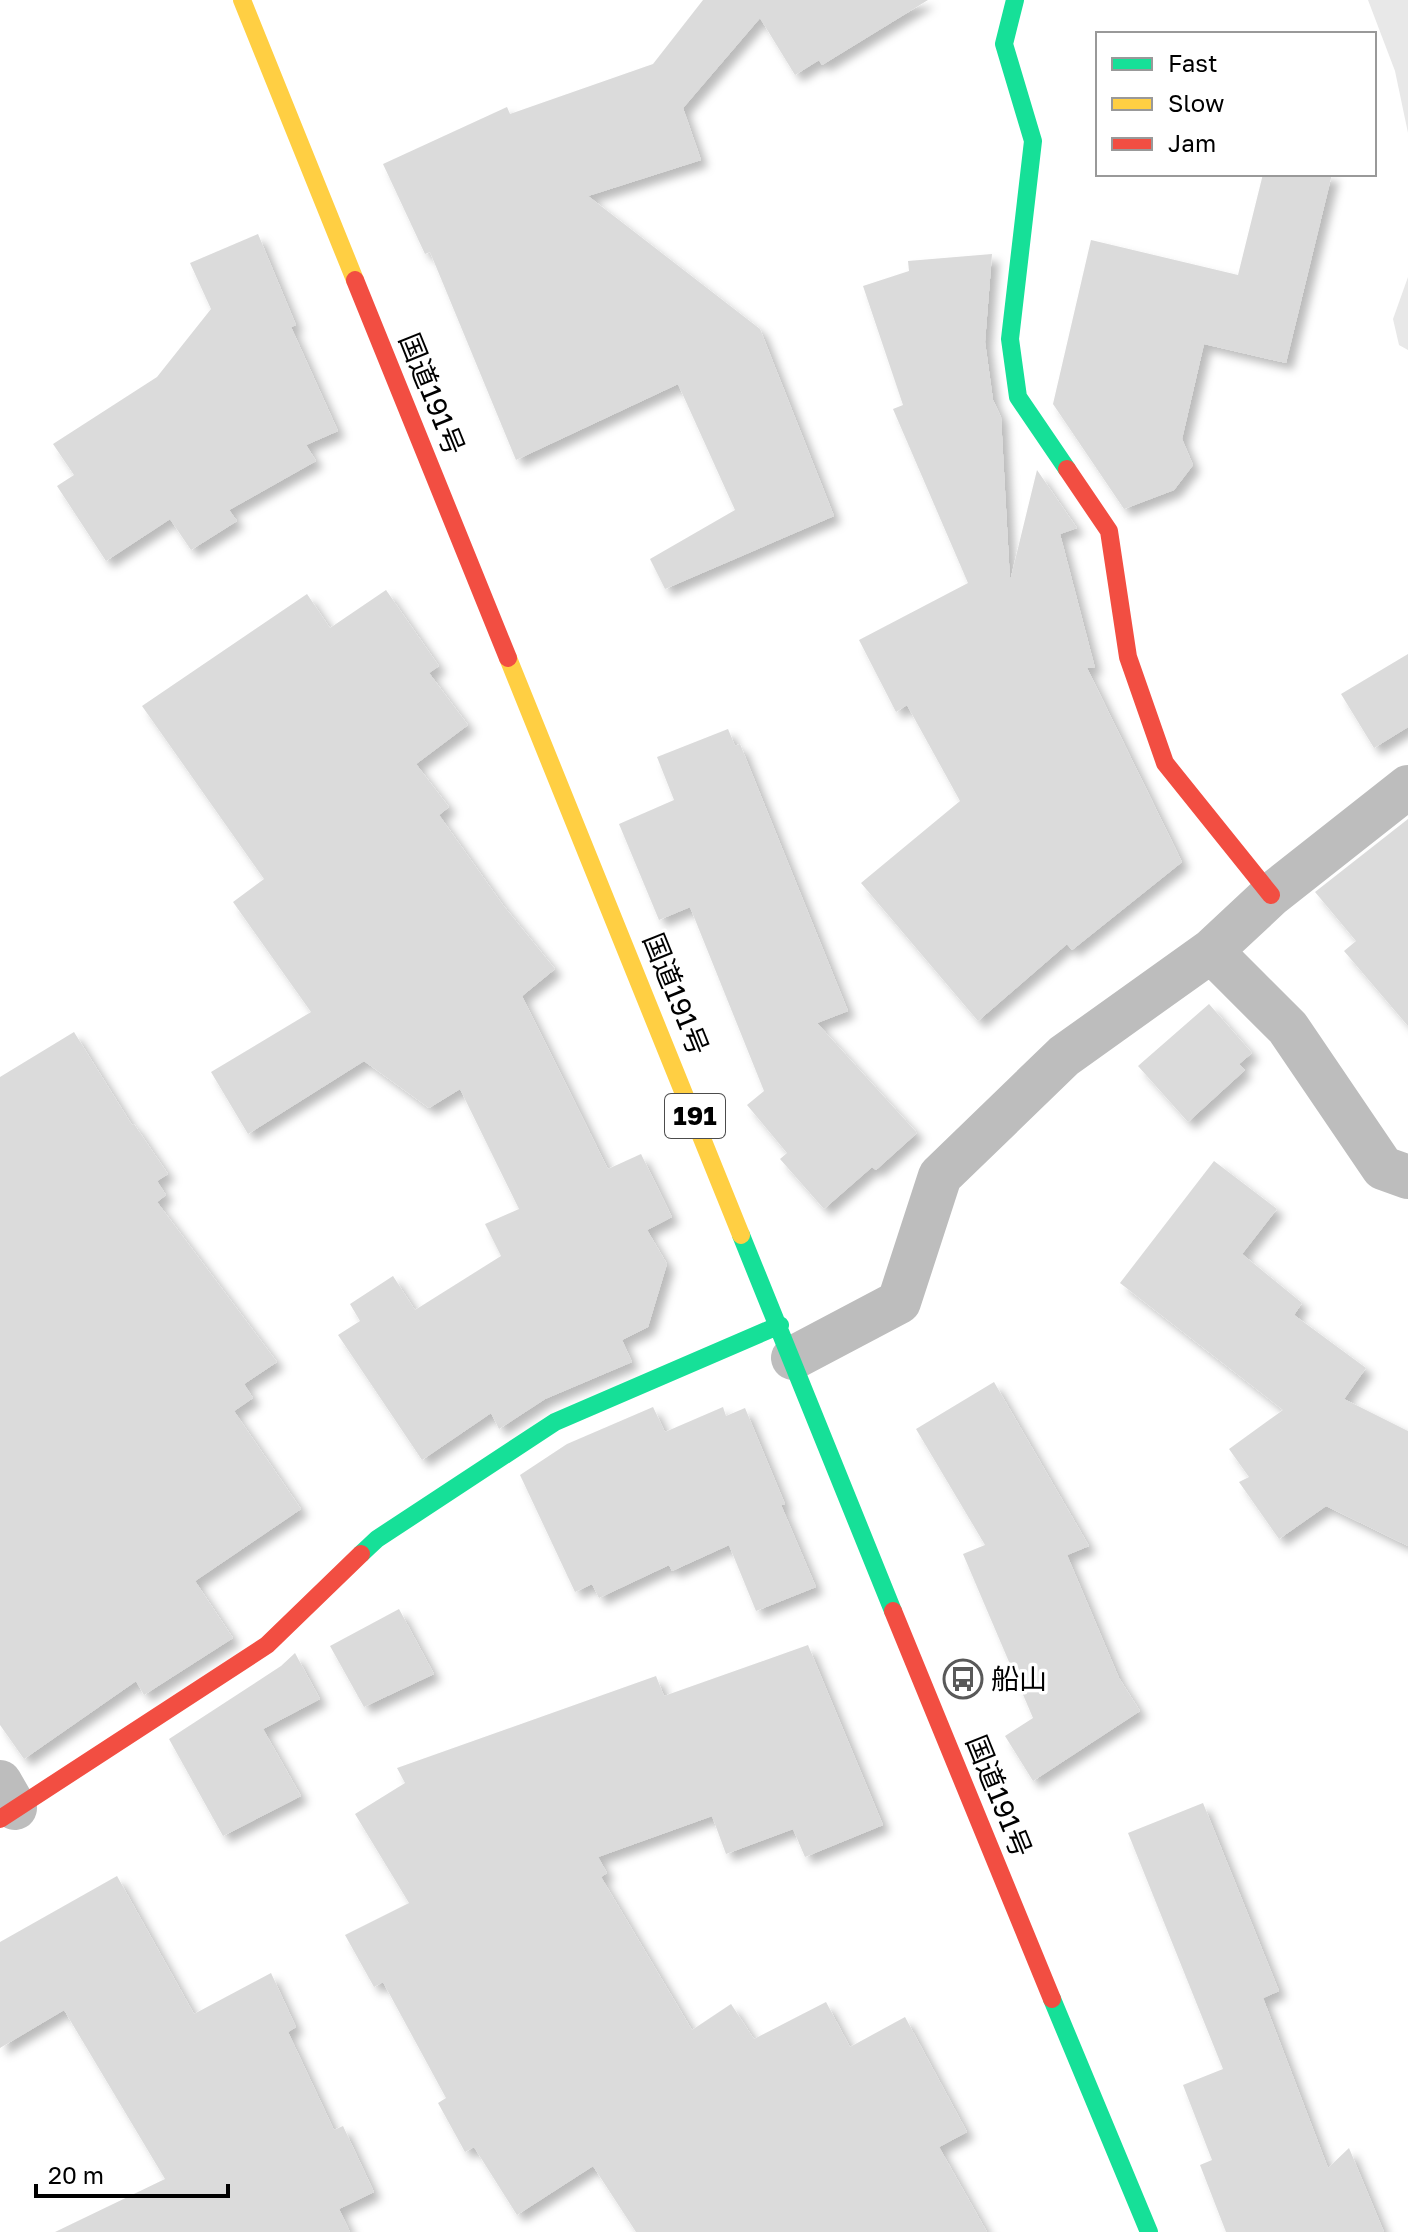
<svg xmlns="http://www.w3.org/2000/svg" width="1408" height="2232" viewBox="0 0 1408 2232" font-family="'Golos Text','Noto Sans JP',sans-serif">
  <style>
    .green { fill: #e8e8e8 }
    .building { fill: #dbdbdb; filter: url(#shadow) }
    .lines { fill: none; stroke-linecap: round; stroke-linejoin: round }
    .street { stroke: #bdbdbd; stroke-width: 44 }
    .fast { stroke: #16e098; stroke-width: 18 }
    .slow { stroke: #ffcf43; stroke-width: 18 }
    .jam { stroke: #f24e42; stroke-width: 18 }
    .labels { text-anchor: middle; stroke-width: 7; stroke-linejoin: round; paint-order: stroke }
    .shield { fill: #fff; stroke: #4c4c4c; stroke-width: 2 }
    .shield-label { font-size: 26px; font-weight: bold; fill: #000 }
    .street-label { font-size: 28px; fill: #000; stroke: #fff }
    .poi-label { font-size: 28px; fill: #000; stroke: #fff; text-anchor: start }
  </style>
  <defs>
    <filter id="shadow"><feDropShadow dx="7" dy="7" stdDeviation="4" flood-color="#0004"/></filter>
  </defs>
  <rect width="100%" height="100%" fill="#fff"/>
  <path class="green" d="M1368 0H1408V133L1395 71Z
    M1408 277V350L1399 345 1393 319Z"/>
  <path class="building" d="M703 0H928L822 65 819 60 795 75 760 18 683 108 701 160 588 196 760 329 834 516 665 589 650 559 735 510 678 384 516 460 430 252 425 254 383 164 507 107 510 114 653 64Z
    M1263 174H1332L1286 363 1204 344 1182 439 1193 465 1174 490 1124 509 1053 404 1091 240 1238 275Z
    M258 234 296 325 291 327 338 431 306 445 316 461 229 510 237 521 191 550 170 519 106 561 57 486 74 475 53 444 157 377 211 309 190 263Z
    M992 254 985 342 993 400 1001 417 1010 581 1037 470 1077 528 1060 534 1095 668H1087L1182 862 1072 950 1067 944 978 1021 861 883 960 801 907 705 896 712 859 640 968 583 893 409 903 405 863 286 909 271 908 261Z
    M386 590 439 666 429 673 468 725 416 764 449 807 439 815 503 905 555 969 522 996 608 1169 641 1154 672 1217 647 1230 667 1264 648 1327 622 1340 632 1362 545 1399 499 1429 491 1413 422 1460 338 1335 360 1321 350 1304 393 1276 415 1310 501 1256 485 1224 519 1209 460 1089 429 1108 364 1061 248 1134 211 1072 311 1012 233 902 264 879 142 706 307 594 330 628Z
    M1408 654V727L1374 748 1341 694Z
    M728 729 735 746 740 744 848 1011 817 1023 917 1133 876 1170 872 1167 824 1209 780 1159 787 1153 747 1105 764 1091 690 907 659 920 619 824 674 800 657 757Z
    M1408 819V1026L1344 951 1356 941 1315 892Z
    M1209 1004 1252 1053 1239 1064 1245 1070 1188 1122 1138 1066Z
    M74 1032 132 1125 134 1124 168 1174 157 1181 166 1195 157 1202 277 1362 244 1384 253 1398 234 1411 301 1509 195 1581 233 1638 144 1695 136 1681 24 1759 0 1725V1077Z
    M1214 1161 1277 1209 1242 1254 1302 1303 1294 1315 1366 1368 1344 1399 1408 1431V1546L1326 1506 1279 1539 1239 1482 1249 1477 1229 1449 1283 1410 1120 1283Z
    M994 1382 1089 1546 1067 1555 1119 1678 1140 1711 1033 1781 1005 1736 1033 1718 963 1554 985 1545 916 1429Z
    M653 1407 665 1432 723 1407 726 1416 745 1408 785 1504 781 1505 816 1587 756 1611 729 1545 672 1571 669 1565 599 1598 592 1584 575 1592 520 1475 567 1444Z
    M399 1609 434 1674 364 1707 330 1646Z
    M808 1645 883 1825 805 1857 793 1829 726 1854 712 1816 598 1857 607 1873 601 1877 692 2030 731 2004 754 2039 826 2002 850 2047 905 2017 967 2132 939 2147 987 2232H636L593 2166 517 2215 474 2147 465 2152 438 2103 446 2098 383 1982 374 1987 345 1935 409 1903 355 1814 405 1783 397 1768 656 1676 664 1696Z
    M295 1653 320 1699 263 1729 301 1796 223 1836 169 1739 281 1666Z
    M1203 1803 1279 1991 1263 1998 1328 2168 1349 2148 1384 2232H1226L1200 2165 1212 2160 1183 2085 1223 2069 1128 1833Z
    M117 1876 194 2014 271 1973 296 2027 288 2032 334 2130 343 2126 374 2192 339 2209 350 2232H55L165 2179 64 2010 0 2048V1942Z"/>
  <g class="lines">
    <path class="street" d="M1211 951 1288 1028 1383 1168 1408 1177
      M793 1358 899 1302 940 1176 1064 1056 1211 951 1271 895 1408 787
      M0 1782 15 1808"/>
    <path class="fast" d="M1015 0 1004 44 1033 141 1010 339 1018 397 1067 469
      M741 1235 893 1611
      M361 1554 377 1539 555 1422 780 1325
      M1052 1999 1149 2232"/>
    <path class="slow" d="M242 0 355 280
      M508 658 741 1235"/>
    <path class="jam" d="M355 280 508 658
      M1067 469 1109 531 1128 657 1165 763 1271 895
      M893 1611 1052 1999
      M0 1819 267 1645 361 1554"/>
  </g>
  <defs>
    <g id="bus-ring" transform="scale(2)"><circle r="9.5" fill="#fff" stroke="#595959" stroke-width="1.5"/><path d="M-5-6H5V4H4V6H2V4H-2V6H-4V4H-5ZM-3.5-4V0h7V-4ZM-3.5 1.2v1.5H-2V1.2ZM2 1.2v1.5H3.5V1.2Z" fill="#595959"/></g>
  </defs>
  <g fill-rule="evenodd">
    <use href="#bus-ring" x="963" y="1679"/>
  </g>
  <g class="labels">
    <rect class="shield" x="665" y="1094" width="60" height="44" rx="6"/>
    <g class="shield-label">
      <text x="695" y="1125">191</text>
    </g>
    <g class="street-label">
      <text transform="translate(432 394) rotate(68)" y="10">国道191号</text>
      <text transform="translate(676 994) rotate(68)" y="10">国道191号</text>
      <text transform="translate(999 1796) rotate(68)" y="10">国道191号</text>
    </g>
    <g class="poi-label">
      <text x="991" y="1689">船山</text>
    </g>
  </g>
  <rect x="1096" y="32" width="280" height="144" fill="#ffffff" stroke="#999999" stroke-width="2"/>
  <rect x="1112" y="58" width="40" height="12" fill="#16e098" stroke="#999999" stroke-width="2"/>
  <text x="1168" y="72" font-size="24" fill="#000000">Fast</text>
  <rect x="1112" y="98" width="40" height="12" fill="#ffcf43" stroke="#999999" stroke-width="2"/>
  <text x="1168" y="112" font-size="24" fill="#000000">Slow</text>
  <rect x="1112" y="138" width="40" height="12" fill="#f24e42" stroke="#999999" stroke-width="2"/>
  <text x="1168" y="152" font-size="24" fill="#000000">Jam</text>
  <path d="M36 2184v12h192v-12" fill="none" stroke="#000000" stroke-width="4"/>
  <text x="48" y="2184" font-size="24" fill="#000000" stroke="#ffffff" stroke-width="6" paint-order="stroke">20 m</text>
</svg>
